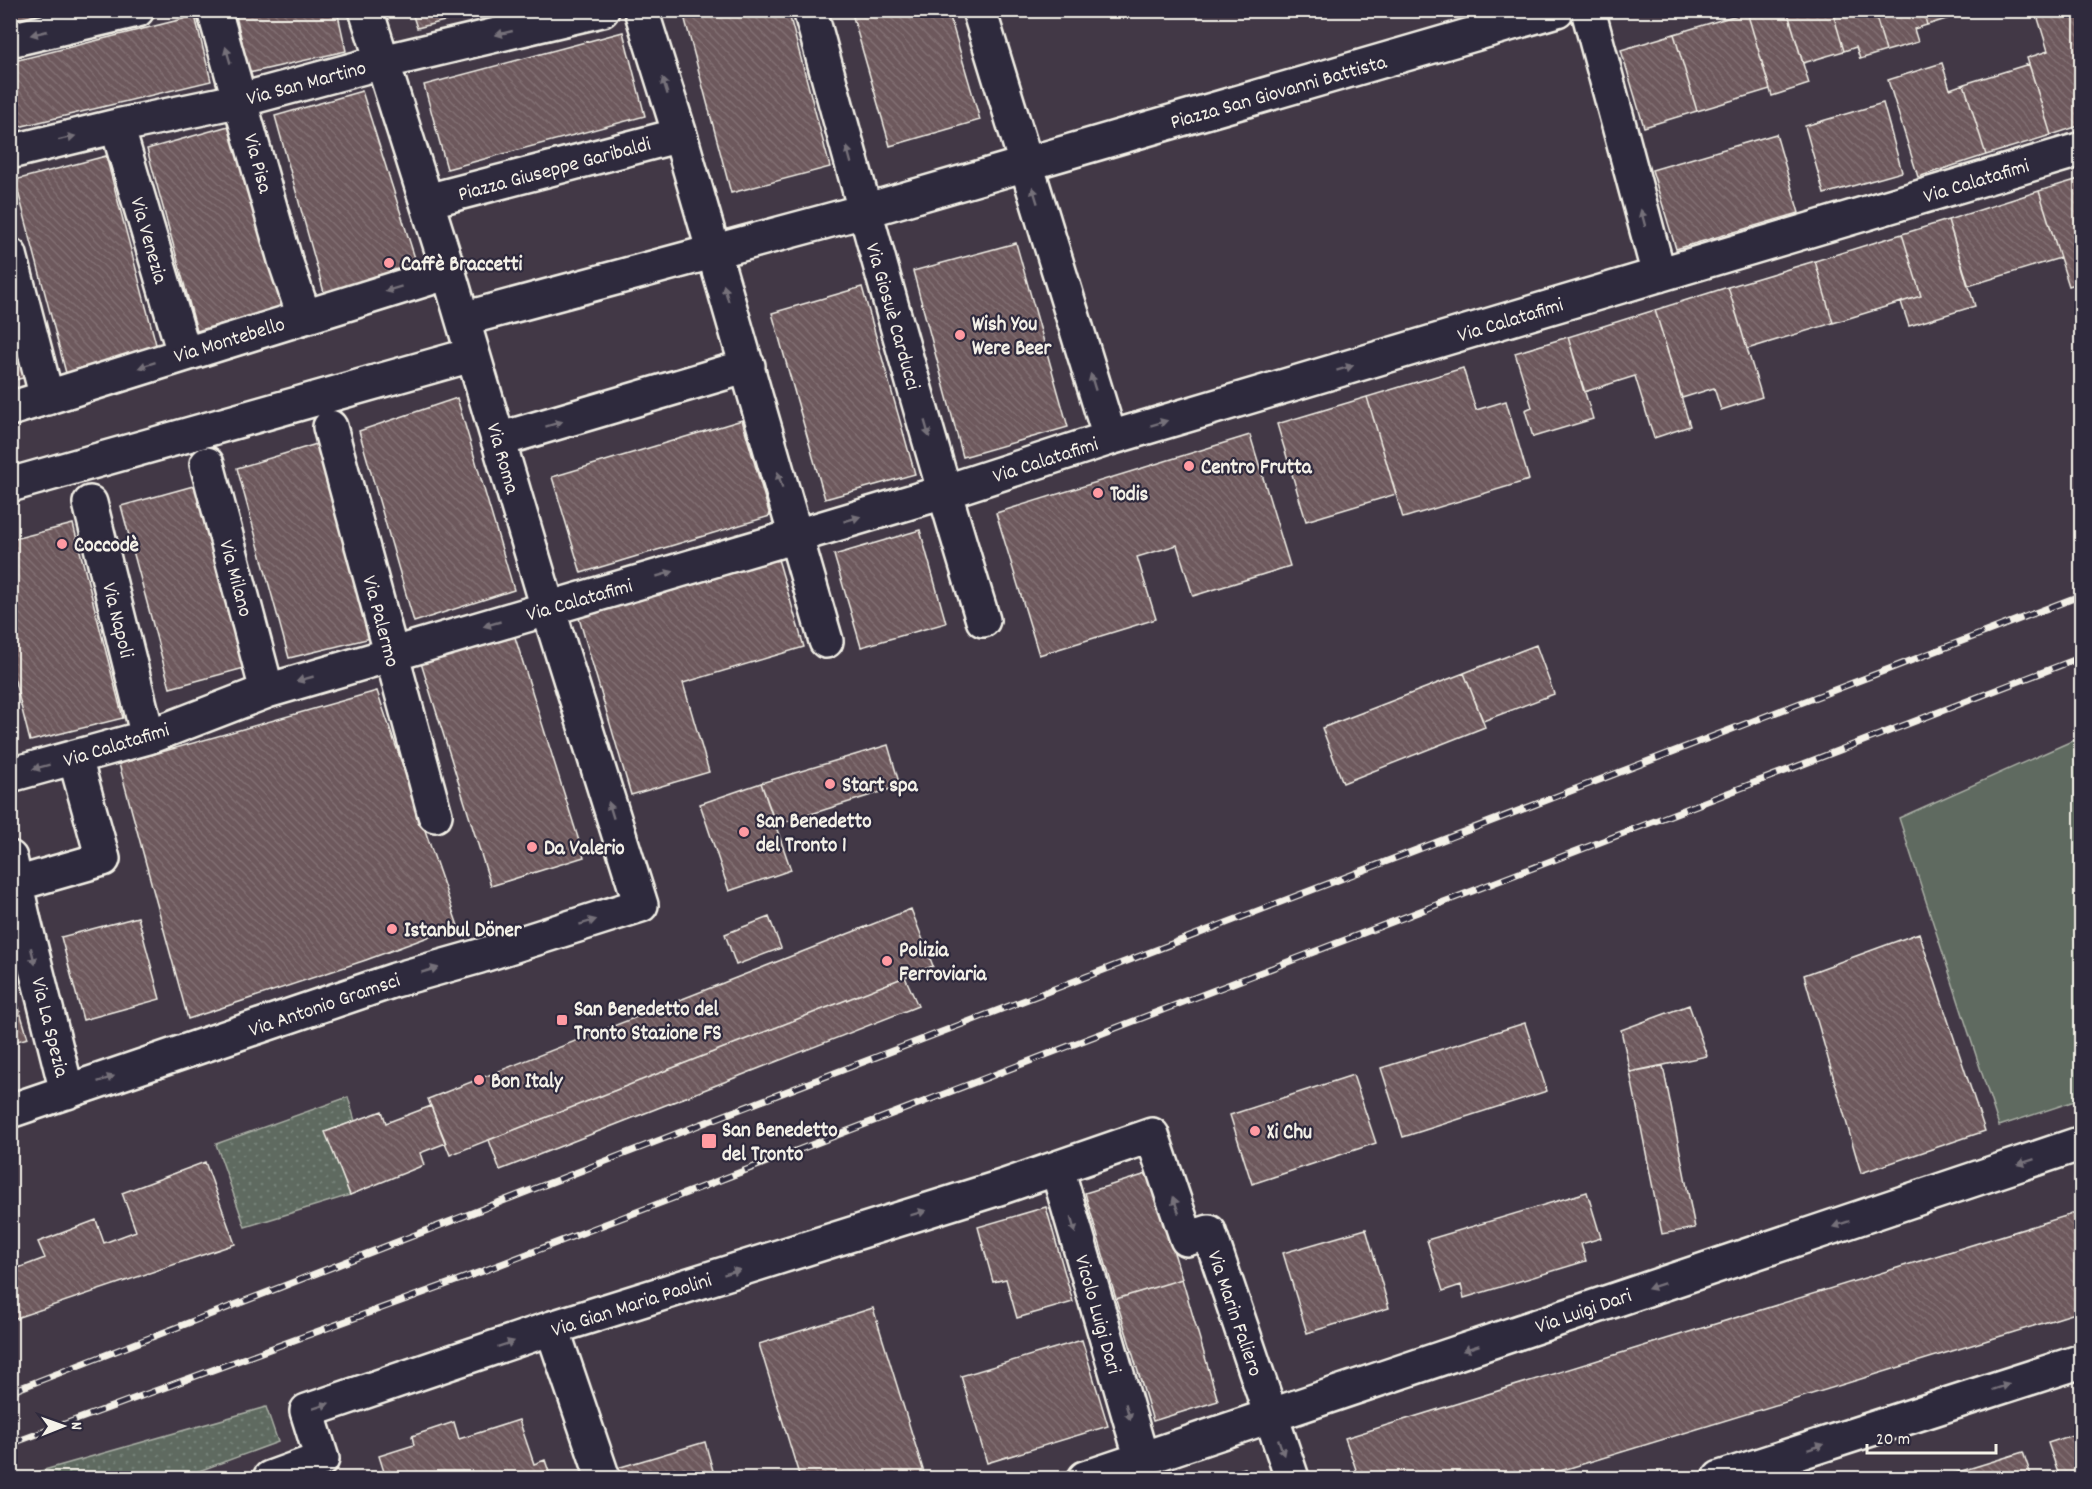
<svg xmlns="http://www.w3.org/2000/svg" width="2092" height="1489" viewBox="0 0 2092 1489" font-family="Dekko,sans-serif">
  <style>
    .green { fill: url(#green-dots); stroke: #a9aea4; stroke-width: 1.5 }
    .pitch { fill: #5e6b61; stroke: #a9aea4; stroke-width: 1.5 }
    .building { fill: url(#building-back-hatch); stroke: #f4f1e8; stroke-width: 1.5 }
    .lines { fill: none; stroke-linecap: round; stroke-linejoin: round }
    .minor-casing { stroke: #f4f1e8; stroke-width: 38 }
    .minor { stroke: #2f2a3d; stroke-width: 33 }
    .rail-casing { stroke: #f4f1e8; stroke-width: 7 }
    .rail { stroke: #2f2a3d; stroke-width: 4.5; stroke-dasharray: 14; stroke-linecap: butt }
    .oneway { fill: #747079 }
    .poi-dot { fill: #ff9aa2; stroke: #2f2a3d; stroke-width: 2 }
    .labels { text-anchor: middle; stroke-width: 4.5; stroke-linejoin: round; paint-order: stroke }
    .street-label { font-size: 21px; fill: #f4f1e8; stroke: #2f2a3d }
    .poi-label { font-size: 21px; font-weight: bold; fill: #f4f1e8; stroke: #2f2a3d; text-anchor: start }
  </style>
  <defs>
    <pattern id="green-dots" width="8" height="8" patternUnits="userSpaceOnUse" patternTransform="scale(1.5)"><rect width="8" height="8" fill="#5e6b61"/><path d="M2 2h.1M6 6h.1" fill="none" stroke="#768178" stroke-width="1.8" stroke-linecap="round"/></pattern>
    <pattern id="building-back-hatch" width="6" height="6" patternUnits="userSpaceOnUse" patternTransform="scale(1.5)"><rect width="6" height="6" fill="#6d585c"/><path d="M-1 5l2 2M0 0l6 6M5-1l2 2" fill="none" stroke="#827073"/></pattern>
  </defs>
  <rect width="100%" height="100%" fill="#423846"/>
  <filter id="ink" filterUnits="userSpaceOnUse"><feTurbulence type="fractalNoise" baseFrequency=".0167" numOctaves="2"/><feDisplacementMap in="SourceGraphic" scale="12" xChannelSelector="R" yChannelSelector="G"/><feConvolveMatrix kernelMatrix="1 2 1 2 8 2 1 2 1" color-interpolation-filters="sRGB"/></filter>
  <g filter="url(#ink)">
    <path class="green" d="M348 1097 355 1121 326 1132 350 1195 245 1227 216 1144Z
      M266 1407 278 1442 180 1478H16Z"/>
    <path class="pitch" d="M2081 737V1099L1999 1126 1899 818Z"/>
    <path class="building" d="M10 10H54L10 22Z
      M259 10H337L346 51 249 73 236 16Z
      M411 10H487L417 28Z
      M687 10H788L830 167 731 193 683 12Z
      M851 10H948L980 120 890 146Z
      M1752 10H1787L1809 84 1772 96 1747 12Z
      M1787 10H1832L1844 51 1803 63Z
      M1832 10H1874L1886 51 1860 59 1856 47 1844 51Z
      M1874 10H1923L1927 25 1914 29 1918 42 1886 51Z
      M1923 10H1975L1927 25Z
      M2051 10H2082V125L2051 135 2027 58 2048 51 2037 15Z
      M1747 12 1770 89 1697 111 1674 34Z
      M195 16 211 81 10 129V62Z
      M623 32 645 116 447 169 424 85Z
      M1674 34 1697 111 1644 127 1621 50Z
      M1942 63 1950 89 1964 84 1986 155 1918 177 1888 80Z
      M2029 64 2051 135 1986 155 1964 84Z
      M362 91 419 271 325 296 275 116Z
      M1883 103 1902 172 1824 194 1805 126Z
      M232 125 283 306 197 331 147 149Z
      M1776 134 1799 213 1676 249 1652 170Z
      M106 156 157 348 66 373 15 180Z
      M2079 179 2082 188V282L2069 286 2039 191Z
      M2039 191 2060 258 1968 286 1948 220Z
      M1948 220 1975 306 1909 326 1901 302 1921 296 1902 234Z
      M1902 234 1921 296 1833 323 1815 261Z
      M1016 243 1068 427 963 457 913 271Z
      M1815 261 1833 323 1747 349 1728 287Z
      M862 287 915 474 825 499 772 313Z
      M1728 287 1762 397 1721 410 1714 388 1682 398 1655 310Z
      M1655 310 1690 426 1654 438 1635 376 1584 392 1568 337Z
      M10 311 27 377 10 381Z
      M1568 337 1593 419 1533 437 1525 410 1532 407 1515 353Z
      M1463 368 1476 410 1506 401 1529 480 1403 518 1367 397Z
      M1367 397 1396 494 1306 521 1277 424Z
      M457 398 514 590 414 622 359 431Z
      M742 420 770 516 581 573 552 477Z
      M1250 435 1290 566 1193 596 1177 545 1137 557 1156 619 1039 655 996 513Z
      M320 443 375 637 289 658 237 468Z
      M197 485 248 667 170 688 121 506Z
      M73 524 123 718 30 741 10 662V540Z
      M920 530 946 623 861 647 834 555Z
      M778 559 804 647 683 683 709 772 631 795 579 618Z
      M514 634 584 857 491 886 421 663Z
      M1536 645 1554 694 1483 721 1464 673Z
      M1464 673 1485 727 1343 783 1322 728Z
      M377 691 458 926 366 960 188 1019 119 764Z
      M888 745 900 786 776 825 761 783Z
      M761 783 791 870 729 891 700 804Z
      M911 909 933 966 450 1155 428 1099Z
      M138 917 160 999 83 1020 61 937Z
      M769 917 781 948 736 965 725 934Z
      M1919 933 1985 1131 1861 1173 1804 975Z
      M905 977 918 1006 500 1170 489 1140Z
      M10 979 28 1038 10 1043Z
      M1689 1005 1707 1056 1630 1072 1621 1030Z
      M1525 1023 1547 1091 1403 1137 1381 1068Z
      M1663 1066 1695 1228 1662 1234 1630 1072Z
      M1353 1075 1376 1143 1252 1184 1230 1115Z
      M431 1106 446 1143 420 1153 424 1165 350 1195 325 1132 382 1111 386 1123Z
      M205 1162 235 1244 10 1320V1271L45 1258 38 1242 96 1220 104 1243 136 1231 122 1193Z
      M1150 1173 1182 1279 1116 1299 1085 1193Z
      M1587 1192 1601 1238 1581 1244 1586 1261 1464 1298 1461 1285 1443 1291 1427 1240Z
      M1046 1207 1073 1302 1017 1318 1006 1279 993 1282 978 1227Z
      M2082 1211V1311L1998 1337 1537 1478H1359L1345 1438Z
      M1366 1229 1389 1308 1307 1333 1283 1253Z
      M1182 1279 1218 1401 1153 1421 1116 1299Z
      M873 1308 925 1476 918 1478H800L759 1344Z
      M1082 1340 1108 1426 987 1463 961 1376Z
      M519 1420 534 1464 545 1460 551 1478H386L379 1456 414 1445 412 1436 454 1422 459 1439Z
      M2082 1432V1478H2060L2048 1443Z
      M705 1442 715 1478H617L614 1469Z
      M2023 1452 2032 1478H1939Z
      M1245 1468 1248 1478H1211Z"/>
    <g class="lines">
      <g class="minor-casing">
        <path id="minor" d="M214 10 285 260 304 316
          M641 10 680 135 826 641
          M810 10C866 214 921 418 983 620
          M979 10 1110 438
          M1588 10 1659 275
          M10 40 137 10
          M117 126 184 353
          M10 152 117 126 241 100 382 62 602 10
          M427 201 680 135
          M10 255 47 398
          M463 319 864 211 1557 10
          M10 409 449 272
          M330 427 435 815
          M498 440 748 366
          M207 464 267 691
          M10 485 457 359
          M90 503 148 737
          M10 775 148 737 267 691 796 536 944 492 1110 438 2082 149
          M10 858 24 921 67 1092
          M16 884 103 859 75 758
          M10 1111 395 980 480 956 641 905 548 608 445 260 366 10
          M1057 1168 1142 1460
          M552 1328 603 1478
          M270 1478 322 1459 307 1411 552 1328 1002 1187 1152 1135 1187 1239 1209 1232 1292 1478
          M1085 1478 2082 1143
          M1720 1478 2082 1361"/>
      </g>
      <use href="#minor" class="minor"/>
      <g class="rail-casing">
        <path id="rail" d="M10 1392 704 1123 2082 595
          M10 1444 483 1271 2082 657"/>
      </g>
      <use href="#rail" class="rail"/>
    </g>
    <defs><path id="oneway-solid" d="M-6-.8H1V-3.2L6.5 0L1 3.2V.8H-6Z" transform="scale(1.5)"/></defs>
    <g class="oneway">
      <use href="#oneway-solid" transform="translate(39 33) rotate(167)"/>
      <use href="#oneway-solid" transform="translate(504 33) rotate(167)"/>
      <use href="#oneway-solid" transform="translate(228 55) rotate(-106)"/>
      <use href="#oneway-solid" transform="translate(665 86) rotate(-107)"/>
      <use href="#oneway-solid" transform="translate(67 138) rotate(-14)"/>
      <use href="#oneway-solid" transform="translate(849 155) rotate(-105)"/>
      <use href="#oneway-solid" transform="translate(1035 195) rotate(-107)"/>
      <use href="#oneway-solid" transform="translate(1643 218) rotate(-105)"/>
      <use href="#oneway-solid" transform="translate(393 289) rotate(163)"/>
      <use href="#oneway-solid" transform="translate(726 293) rotate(-106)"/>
      <use href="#oneway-solid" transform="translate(147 365) rotate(162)"/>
      <use href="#oneway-solid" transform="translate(1345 368) rotate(-17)"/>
      <use href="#oneway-solid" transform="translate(1093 382) rotate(-107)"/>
      <use href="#oneway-solid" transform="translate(1159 423) rotate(-17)"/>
      <use href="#oneway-solid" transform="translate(554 424) rotate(-17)"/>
      <use href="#oneway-solid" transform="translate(927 429) rotate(74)"/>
      <use href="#oneway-solid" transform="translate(780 480) rotate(-106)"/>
      <use href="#oneway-solid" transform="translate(852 519) rotate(-17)"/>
      <use href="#oneway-solid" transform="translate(665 574) rotate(-16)"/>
      <use href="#oneway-solid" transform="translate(492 624) rotate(164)"/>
      <use href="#oneway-solid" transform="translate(305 679) rotate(164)"/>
      <use href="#oneway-solid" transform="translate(41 767) rotate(165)"/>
      <use href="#oneway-solid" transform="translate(611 810) rotate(-107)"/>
      <use href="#oneway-solid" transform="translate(588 922) rotate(-17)"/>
      <use href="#oneway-solid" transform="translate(33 956) rotate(76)"/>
      <use href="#oneway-solid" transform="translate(430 970) rotate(-16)"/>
      <use href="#oneway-solid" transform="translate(106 1079) rotate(-19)"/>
      <use href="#oneway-solid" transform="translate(2026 1162) rotate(161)"/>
      <use href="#oneway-solid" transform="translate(1176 1205) rotate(-109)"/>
      <use href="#oneway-solid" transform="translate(918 1213) rotate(-17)"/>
      <use href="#oneway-solid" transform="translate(1841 1224) rotate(161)"/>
      <use href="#oneway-solid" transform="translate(1073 1225) rotate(74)"/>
      <use href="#oneway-solid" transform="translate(732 1272) rotate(-17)"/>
      <use href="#oneway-solid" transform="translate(1656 1286) rotate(161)"/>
      <use href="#oneway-solid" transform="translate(506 1344) rotate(-19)"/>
      <use href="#oneway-solid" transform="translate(1471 1348) rotate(161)"/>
      <use href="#oneway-solid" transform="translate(2001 1387) rotate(-18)"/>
      <use href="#oneway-solid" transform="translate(321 1406) rotate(-19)"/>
      <use href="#oneway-solid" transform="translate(1128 1412) rotate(74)"/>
      <use href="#oneway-solid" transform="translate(1281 1447) rotate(71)"/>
      <use href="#oneway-solid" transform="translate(1816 1447) rotate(-18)"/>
    </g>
  </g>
  <g class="poi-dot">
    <circle cx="389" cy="263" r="6"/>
    <circle cx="960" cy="335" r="6"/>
    <circle cx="1189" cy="466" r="6"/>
    <circle cx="1098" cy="493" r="6"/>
    <circle cx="62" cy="544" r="6"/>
    <circle cx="830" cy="784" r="6"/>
    <circle cx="744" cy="832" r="6"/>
    <circle cx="532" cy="847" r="6"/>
    <circle cx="392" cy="929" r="6"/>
    <circle cx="887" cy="961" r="6"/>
    <rect x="556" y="1014" width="12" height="12" rx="3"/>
    <circle cx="479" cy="1080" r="6"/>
    <circle cx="1255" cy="1131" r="6"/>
    <rect x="701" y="1133" width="16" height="16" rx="3"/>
  </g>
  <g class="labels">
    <g class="street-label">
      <text transform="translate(306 82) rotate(-15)" y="7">Via San Martino</text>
      <text transform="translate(1278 91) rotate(-16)" y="7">Piazza San Giovanni Battista</text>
      <text transform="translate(259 163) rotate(75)" y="7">Via Pisa</text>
      <text transform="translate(554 168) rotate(-15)" y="7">Piazza Giuseppe Garibaldi</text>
      <text transform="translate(1976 180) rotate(-17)" y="7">Via Calatafimi</text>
      <text transform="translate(150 240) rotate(74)" y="7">Via Venezia</text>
      <text transform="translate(894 316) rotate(74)" y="7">Via Giosuè Carducci</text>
      <text transform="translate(1510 319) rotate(-17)" y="7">Via Calatafimi</text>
      <text transform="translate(229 339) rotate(-17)" y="7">Via Montebello</text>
      <text transform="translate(504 458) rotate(74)" y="7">Via Roma</text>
      <text transform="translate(1045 459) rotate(-18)" y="7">Via Calatafimi</text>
      <text transform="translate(237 578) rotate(75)" y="7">Via Milano</text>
      <text transform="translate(579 599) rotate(-16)" y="7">Via Calatafimi</text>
      <text transform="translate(119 620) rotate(76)" y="7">Via Napoli</text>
      <text transform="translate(382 621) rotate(75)" y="7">Via Palermo</text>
      <text transform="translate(116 744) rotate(-17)" y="7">Via Calatafimi</text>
      <text transform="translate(324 1004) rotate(-19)" y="7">Via Antonio Gramsci</text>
      <text transform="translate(51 1027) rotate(76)" y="7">Via La Spezia</text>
      <text transform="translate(631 1304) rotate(-18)" y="7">Via Gian Maria Paolini</text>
      <text transform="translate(1583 1310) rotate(-19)" y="7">Via Luigi Dari</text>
      <text transform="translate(1236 1313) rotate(71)" y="7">Via Marin Faliero</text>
      <text transform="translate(1099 1314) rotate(74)" y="7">Vicolo Luigi Dari</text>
    </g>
    <g class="poi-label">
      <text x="401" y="270">Caffè Braccetti</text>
      <text x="972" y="330">Wish You<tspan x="972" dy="24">Were Beer</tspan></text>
      <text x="1201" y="473">Centro Frutta</text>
      <text x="1110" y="500">Todis</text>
      <text x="74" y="551">Coccodè</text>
      <text x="842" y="791">Start spa</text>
      <text x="756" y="827">San Benedetto<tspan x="756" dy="24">del Tronto 1</tspan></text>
      <text x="544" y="854">Da Valerio</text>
      <text x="404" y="936">Istanbul Döner</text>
      <text x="899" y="956">Polizia<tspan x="899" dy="24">Ferroviaria</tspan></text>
      <text x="574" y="1015">San Benedetto del<tspan x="574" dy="24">Tronto Stazione FS</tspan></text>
      <text x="491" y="1087">Bon Italy</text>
      <text x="722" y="1136">San Benedetto<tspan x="722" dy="24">del Tronto</tspan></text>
      <text x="1267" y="1138">Xi Chu</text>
    </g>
  </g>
  <rect width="2092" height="1489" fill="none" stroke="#2f2a3d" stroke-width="36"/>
  <rect x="18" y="18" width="2056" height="1453" fill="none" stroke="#f4f1e8" stroke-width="2" filter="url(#ink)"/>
  <g transform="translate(63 1426) rotate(89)" stroke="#2f2a3d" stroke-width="4.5" paint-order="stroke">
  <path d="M0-4.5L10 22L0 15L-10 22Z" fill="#f4f1e8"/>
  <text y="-9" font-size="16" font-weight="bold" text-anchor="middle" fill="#f4f1e8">N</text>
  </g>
  <path d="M1867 1444v9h129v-9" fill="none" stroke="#f4f1e8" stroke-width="3"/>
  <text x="1876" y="1444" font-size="18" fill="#f4f1e8" stroke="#2f2a3d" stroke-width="4.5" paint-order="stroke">20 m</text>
</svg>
